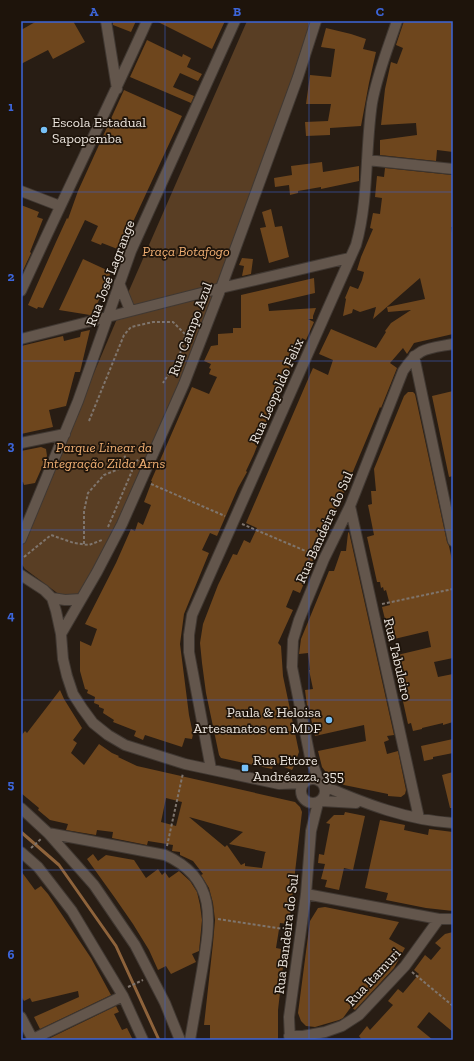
<svg xmlns="http://www.w3.org/2000/svg" width="474" height="1061" viewBox="0 0 474 1061" font-family="'Zilla Slab',serif">
  <style>
    .green { fill: #593e24 }
    .lines { fill: none; stroke-linecap: round; stroke-linejoin: round }
    .stream { stroke: #8e633b; stroke-width: 3 }
    .building { fill: #6e461d; fill-rule: evenodd }
    .minor-casing { stroke: #403832; stroke-width: 12 }
    .path { stroke: #7f756d; stroke-width: 2; stroke-dasharray: 3 2; stroke-linecap: butt }
    .minor { stroke: #63564c; stroke-width: 10 }
    .grid { fill: none; stroke: #3c65d9; stroke-width: 1; stroke-opacity: 0.55 }
    .poi-dot { fill: #77c0f7; stroke: #1e140b; stroke-width: 1.5 }
    .labels { text-anchor: middle; stroke-width: 3.5; stroke-linejoin: round; paint-order: stroke }
    .poi-label { font-size: 14px; fill: #ece5de; stroke: #1e140b; text-anchor: start }
    .park-label { font-size: 14px; font-style: italic; fill: #f0af73; stroke: #1e140b }
    .street-label { font-size: 14px; fill: #ece5de; stroke: #1e140b }
    .neatline { fill: none; stroke: #3c65d9; stroke-width: 1.5 }
    .grid-label { font-size: 13px; text-anchor: middle; font-weight: bold; fill: #3c65d9 }
  </style>
  <rect width="100%" height="100%" fill="#281d14"/>
  <path class="green" d="M247 21H313L304 54 189 361 113 536 79 594 64 598 25 569 21 563V544L128 293Z"/>
  <g class="lines">
    <path class="stream" d="M21 832 59 865 116 946 159 1040"/>
  </g>
  <path class="building" d="M37 21H73L85 42 53 59 48 50 21 64V30Z
    M113 21H136L131 32 113 25Z
    M156 21H225L212 49Z
    M404 21H453V152L437 150 436 161 380 155V140L417 135 416 123 381 125 385 89 391 62 397 64 403 48 396 45Z
    M326 28 351 34 366 39 363 49 376 52 369 83 361 126 330 128V135L306 136 305 122 328 121 331 104H306L310 75 331 77 335 49 321 47Z
    M147 40 182 57 183 54 191 58 187 67 202 74 198 81 180 73 173 87 194 96 191 103 130 77Z
    M124 90 182 116 120 250 102 243 101 245 91 241 98 226 85 220 43 308 38 307 37 309 28 305 56 242 67 218 68 219 78 191Z
    M322 162 323 172 359 166V181L321 189V187L298 191V193L290 195 289 185 275 187 274 178 292 175 291 166Z
    M385 168 452 175 453 227H451L453 239V334L414 343 407 354 403 348 390 363 397 368 381 408 380 407 344 493H343L321 542 300 593 293 590 286 607 293 610 278 643 281 646 283 676 299 752 293 768 292 770 274 763 272 769 221 758 219 755 206 693 202 663 200 643 203 624 218 585 233 554 237 555 244 540 250 543 257 528 246 523 309 377 313 368 328 375 333 360 319 354 331 329 376 348 386 332 385 331 391 323 411 310 388 312 387 307 425 299 420 278 373 319 376 307 360 312 353 309 352 313 343 316 346 299 345 298 350 286 358 289 362 280 364 272 357 270 361 257 373 229 370 228 373 213 380 214 382 198 375 197 377 176 384 177Z
    M21 205 39 212 37 217 43 219 30 252 31 253 21 275Z
    M271 209 275 227 282 226 289 257 269 263 260 228 266 227 262 212Z
    M242 258 253 259 251 274 242 276 244 266 239 265Z
    M83 259 111 272 108 279 109 280 92 314 90 315 59 310Z
    M314 278 315 293 268 304 269 311 316 308 313 316V319H308L314 322 306 340 302 338 298 349H297L282 388 276 403 274 402 254 454 246 471 247 472 238 488 217 536 210 533 202 550 209 553 184 614 180 644 189 715 193 734 192 739 185 738 182 747 145 735 143 740 134 736 136 731 113 722 114 720 103 713 104 709 99 707V705L94 703 95 697 87 693 88 690 85 689 80 671V641L91 646 97 629 85 624 116 563 131 529 135 531 138 522 143 525 151 505 144 502 152 481H151L192 387 209 394 217 377 209 374 211 369 209 368 211 364 204 361 211 346 218 345V334L233 333V328H241V295Z
    M90 330 80 372H75L66 406 49 410 53 427 21 434V346L63 336 64 341 80 337 81 332Z
    M453 391V476L449 477 432 396Z
    M408 392H413L415 394 447 542 449 546 453 565V658L434 662 438 677 453 674V722L443 725V723L422 728V729L413 731 411 723 408 724 393 656 431 647 428 631 390 640 382 607 390 605 386 590 384 591 383 587 381 588 380 582H377L367 537 374 535 368 505 372 504 371 491H376L374 469 404 396Z
    M41 447 46 449 47 456 35 483 24 485 23 482H21V451Z
    M349 532 394 735 387 736 389 740 384 742 387 754 398 751 406 790 405 794 401 797 388 796V794L344 785 328 775 322 767 318 751 366 741 364 725 315 736 308 705 307 706 305 690 313 689 309 670H310L308 653 299 654 301 639 329 571H334L341 551H346L348 533Z
    M60 690 64 699 82 728 73 740 77 743 71 753 84 765 99 744 112 753 119 756 118 757 137 766 295 802 300 807 302 812 289 924 280 923 276 948 281 949 280 958H284L278 1010V1040H210V1025H204L213 943 215 920 213 903 209 888 201 875 203 874 193 861 180 855V852L172 851 173 845 148 841 147 845 112 838 113 832 97 830 96 835 66 830 68 824 50 820 38 810 39 808 21 793V736L25 731 27 733ZM166 798 182 802 176 826 161 822ZM189 817 243 832 229 844 266 852 265 853 262 868 245 866V863L241 865 227 845 225 847Z
    M453 739V753L433 757V759L424 761 421 746Z
    M453 772V808H450L442 775Z
    M345 812 365 816 353 870 344 868 339 890 325 887 327 880 321 879 325 864 318 863 319 854 324 855 330 824 326 823 334 815H344Z
    M380 820 405 825 404 830 428 835 429 829 453 832V911L426 908 386 900 388 893 365 888Z
    M93 854 98 861 106 855 134 860 146 878 158 869 162 875 165 872 169 878 179 871 190 881 197 892 200 905 202 920 199 951 192 954 196 962 171 974 166 966 158 970 149 950 133 924 115 898 87 859Z
    M21 871 35 890 41 886 48 894 91 958 111 995 40 1029 34 1017 79 997 78 991 32 1002 30 998 24 1001 21 996Z
    M325 907 399 922 389 939 405 948 394 968 355 1010 351 1007 343 1018 339 1020 315 1027 306 1026 301 1021 298 1013 310 921 318 908Z
    M453 932V1032L429 1012 417 1027 433 1040H362L359 1036 367 1026 370 1030 393 1005 388 1001 398 989 403 993 419 974 414 970 425 955 431 960 441 948 435 943 445 934Z
    M116 1006 119 1012 114 1014 122 1030 127 1028 133 1040H46Z"/>
  <g class="lines">
    <g class="minor-casing">
      <path id="minor" d="M106 21 117 89
        M367 160 453 169
        M21 191 60 206
        M119 283 130 310
        M21 291C62 201 106 112 147 21
        M21 339 221 288 349 258
        M414 356 453 541
        M21 443 65 434
        M350 506 419 818
        M21 539 78 401 131 251 235 21
        M21 575 44 590 52 598 56 611 61 634 63 659 67 676 73 694 82 708 93 723 108 735 125 745 185 764 279 784 304 783
        M52 598 65 600 81 599
        M61 634 97 572 122 524 184 384 221 288 298 77 316 21
        M211 769 189 652V635L192 615 356 245C369 199 365 150 372 103 377 75 388 48 397 21
        M301 791a12 12 0 1 1 24 0a12 12 0 1 1-24 0Z
        M319 781 310 757 292 667 293 640 299 620 324 559 350 506 403 371C419 347 426 349 453 344
        M324 786C366 804 407 820 453 823
        M321 801 356 803
        M21 808 48 833 94 885 135 945 165 1003 180 1040
        M48 833 165 855C219 879 210 923 202 971 198 994 194 1017 190 1040
        M21 852 38 867 72 911 123 996 143 1040
        M306 894 439 919H453
        M21 1017 33 1040
        M289 1036H303L325 1032 342 1026 359 1015 405 966 439 919
        M33 1039 123 996
        M290 1040 289 1017 306 894 311 831 318 803"/>
    </g>
    <path class="path" d="M89 421 124 335 131 327 153 322H173L185 334C184 352 172 368 163 383
      M151 484 225 516
      M242 524 315 555
      M108 527 132 471 124 455
      M84 544V511L88 493 104 475 129 465 140 459
      M24 557 51 535 74 543 89 545 102 540
      M382 604 453 589
      M167 846 183 773
      M31 848 41 839
      M218 919 291 930
      M412 972 453 1006
      M128 987 143 980"/>
    <use href="#minor" class="minor"/>
  </g>
  <path class="grid" d="M165 21V1040M309 21V1040M21 192H453M21 361H453M21 530H453M21 700H453M21 870H453"/>
  <g class="poi-dot">
    <circle cx="44" cy="130" r="4"/>
    <circle cx="329" cy="720" r="4"/>
    <rect x="241" y="764" width="8" height="8" rx="2"/>
  </g>
  <g class="labels">
    <g class="poi-label">
      <text x="52" y="127">Escola Estadual<tspan x="52" dy="16">Sapopemba</tspan></text>
      <text x="321" y="717" text-anchor="end">Paula &amp; Heloisa<tspan x="321" dy="16">Artesanatos em MDF</tspan></text>
      <text x="253" y="765">Rua Ettore<tspan x="253" dy="16">Andréazza, 355</tspan></text>
    </g>
    <g class="park-label">
      <text x="186" y="256">Praça Botafogo</text>
      <text x="104" y="452">Parque Linear da<tspan x="104" dy="16">Integração Zilda Arns</tspan></text>
    </g>
    <g class="street-label">
      <text transform="translate(110 273) rotate(-69)" y="5">Rua José Lagrange</text>
      <text transform="translate(190 329) rotate(-69)" y="5">Rua Campo Azul</text>
      <text transform="translate(276 391) rotate(-66)" y="5">Rua Leopoldo Felix</text>
      <text transform="translate(324 527) rotate(-66)" y="5">Rua Bandeira do Sul</text>
      <text transform="translate(398 659) rotate(77)" y="5">Rua Tabuleiro</text>
      <text transform="translate(286 934) rotate(-83)" y="5">Rua Bandeira do Sul</text>
      <text transform="translate(373 977) rotate(-47)" y="5">Rua Itamuri</text>
    </g>
  </g>
  <rect width="474" height="1061" fill="none" stroke="#1e140b" stroke-width="44"/>
  <rect x="22" y="22" width="430" height="1017" class="neatline"/>
  <g class="grid-label">
    <text x="94" y="16">A</text>
    <text x="237" y="16">B</text>
    <text x="380" y="16">C</text>
    <text x="11" y="111">1</text>
    <text x="11" y="281">2</text>
    <text x="11" y="450">3</text>
    <text x="11" y="620">4</text>
    <text x="11" y="789">5</text>
    <text x="11" y="959">6</text>
  </g>
</svg>
